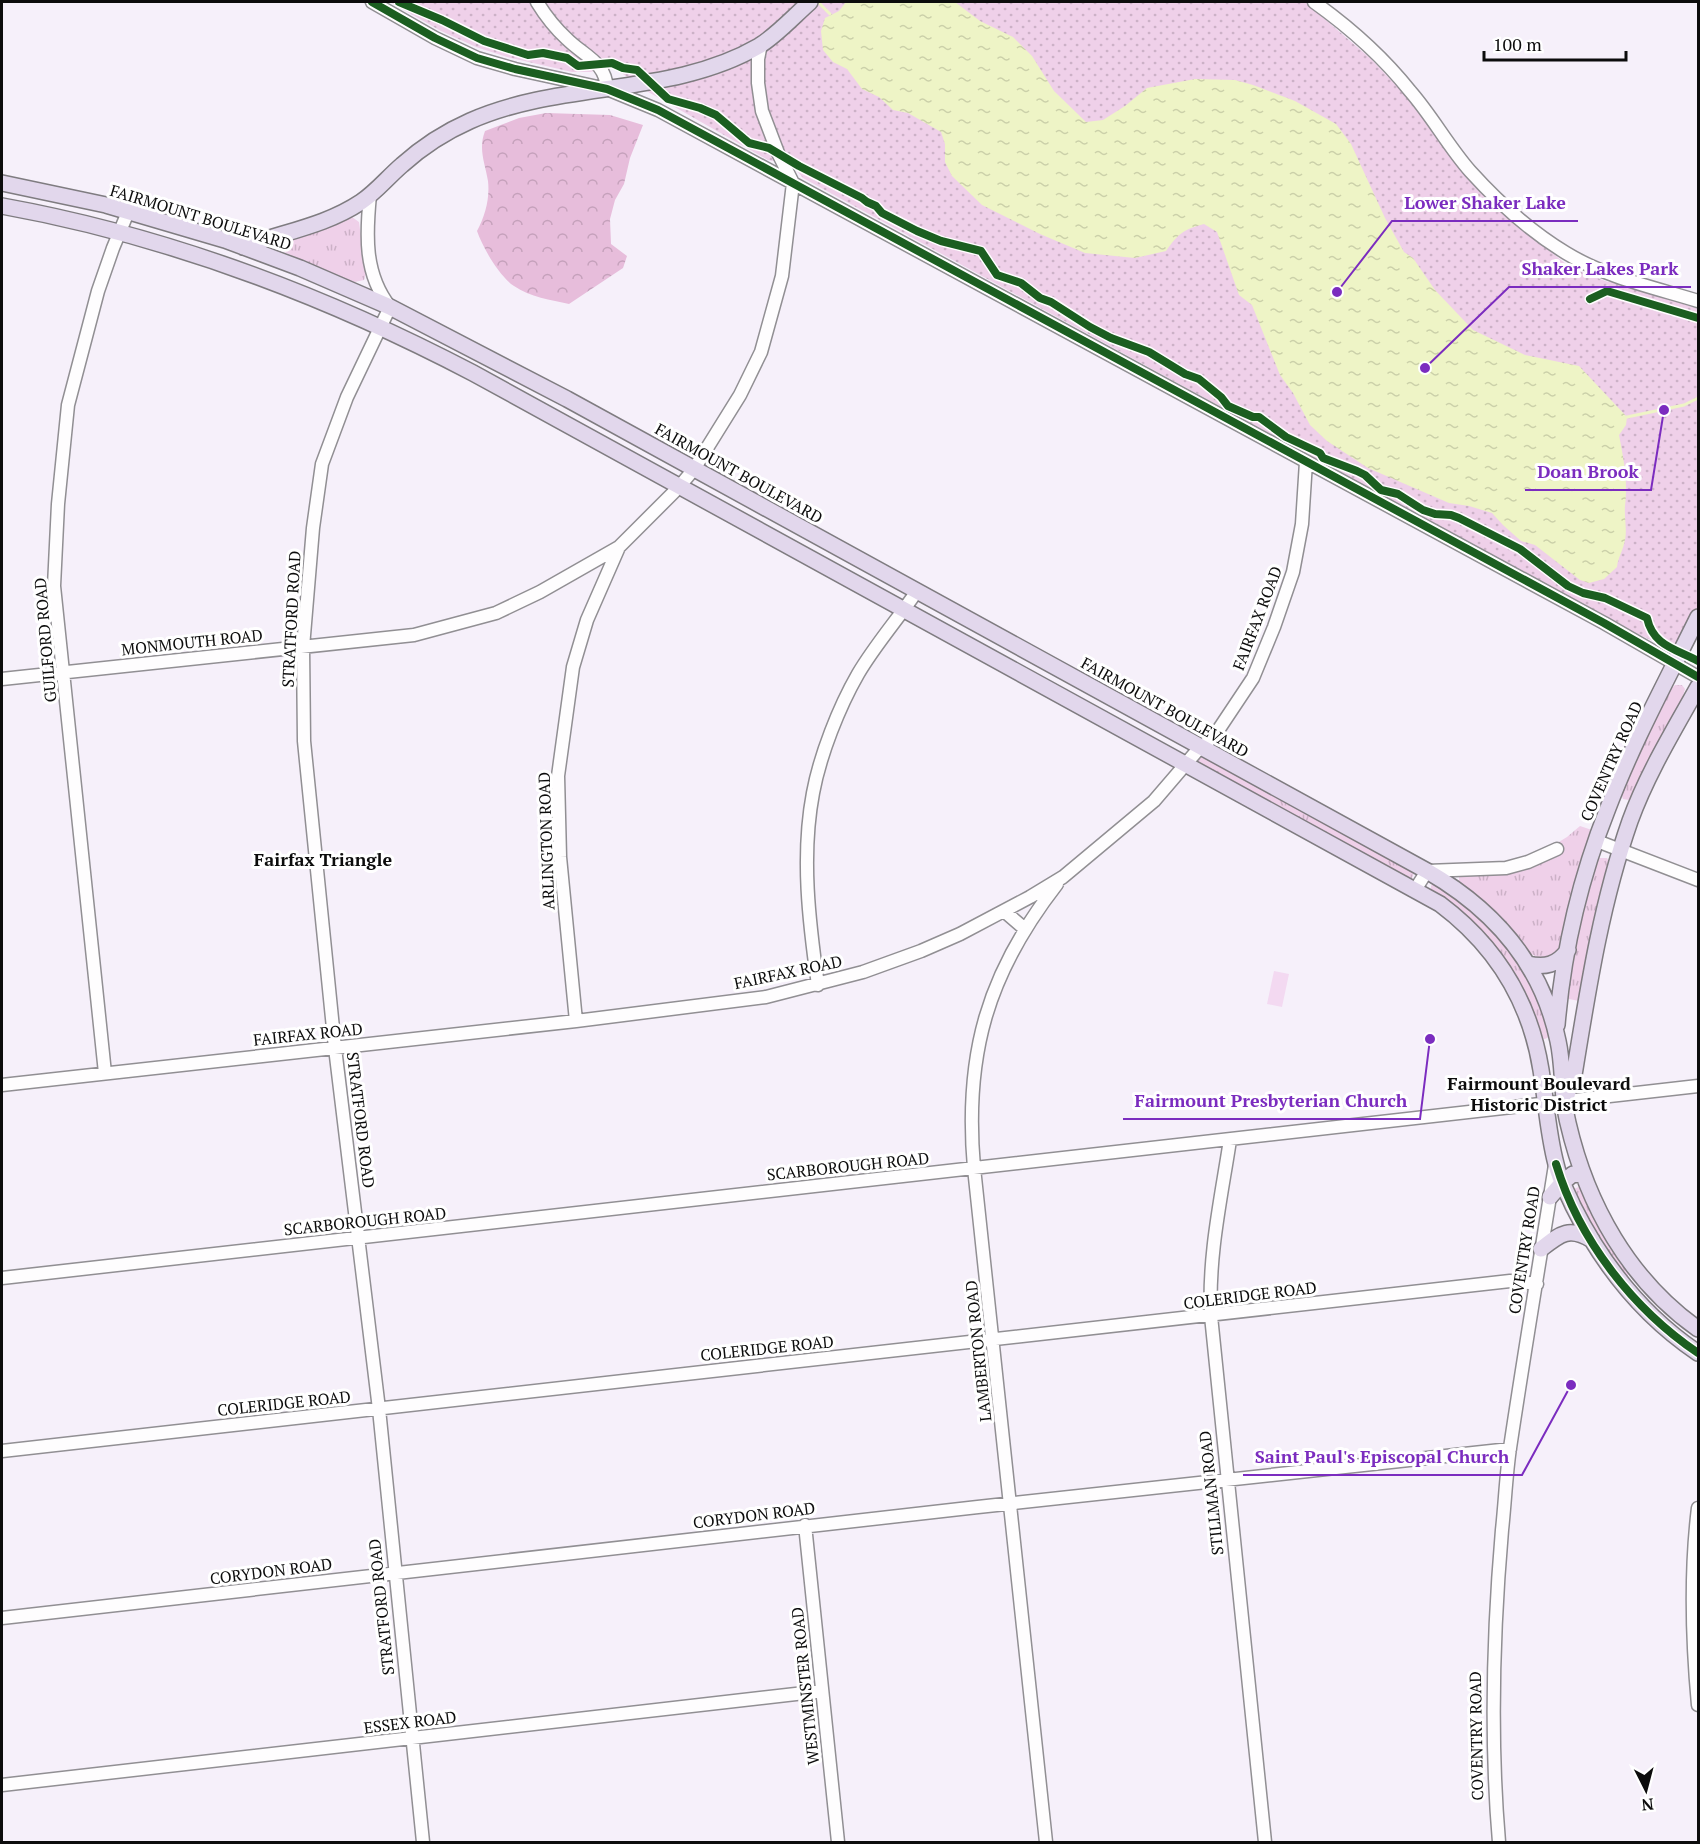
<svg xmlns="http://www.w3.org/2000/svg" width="1700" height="1844" viewBox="0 0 1700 1844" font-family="'PT Serif',serif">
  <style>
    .grass { fill: url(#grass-tufts) }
    .forest { fill: url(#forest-crowns) }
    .park { fill: url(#park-dots) }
    .pitch { fill: #f3d9f1 }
    .water { fill: url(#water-ripples) }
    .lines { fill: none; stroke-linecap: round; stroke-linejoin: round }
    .stream { stroke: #eef4c6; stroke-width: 3 }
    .minor-casing { stroke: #918f93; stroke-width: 15 }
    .major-casing { stroke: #7f7c80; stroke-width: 18 }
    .minor { stroke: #fefdfe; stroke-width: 12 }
    .major { stroke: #e2d7ec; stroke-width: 15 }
    .cycleway-casing { stroke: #fff; stroke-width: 11 }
    .cycleway { stroke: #1b5e20; stroke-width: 8 }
    .labels { text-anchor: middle; stroke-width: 6; stroke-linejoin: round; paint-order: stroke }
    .street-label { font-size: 16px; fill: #0c0c0c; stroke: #fff }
    .neighbourhood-label { font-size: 18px; font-weight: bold; fill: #0c0c0c; stroke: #fff }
    .leader { fill: none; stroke: #7b2cbf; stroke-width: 2 }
    .callout-dot { fill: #7b2cbf; stroke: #fff; stroke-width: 2 }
    .callout-label { font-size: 18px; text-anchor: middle; font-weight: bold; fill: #7b2cbf; stroke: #fff; stroke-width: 6; stroke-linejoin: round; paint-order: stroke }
  </style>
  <defs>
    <pattern id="grass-tufts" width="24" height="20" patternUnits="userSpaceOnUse" patternTransform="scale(1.5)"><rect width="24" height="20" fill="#efd0e9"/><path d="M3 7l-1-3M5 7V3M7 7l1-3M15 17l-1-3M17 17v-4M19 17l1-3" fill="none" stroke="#ccb1c7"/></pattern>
    <pattern id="forest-crowns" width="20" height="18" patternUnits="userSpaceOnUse" patternTransform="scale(1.5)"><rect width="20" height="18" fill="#e7bddb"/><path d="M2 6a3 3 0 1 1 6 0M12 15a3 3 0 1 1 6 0" fill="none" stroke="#c5a1bb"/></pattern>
    <pattern id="park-dots" width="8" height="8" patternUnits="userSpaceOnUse" patternTransform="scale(1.5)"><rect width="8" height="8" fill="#efd0e9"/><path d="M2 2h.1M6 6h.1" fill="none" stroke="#ccb1c7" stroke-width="1.8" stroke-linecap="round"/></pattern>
    <pattern id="water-ripples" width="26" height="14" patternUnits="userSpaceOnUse" patternTransform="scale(1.5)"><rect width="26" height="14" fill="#eef4c6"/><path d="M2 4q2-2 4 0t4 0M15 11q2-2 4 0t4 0" fill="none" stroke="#cbd0a9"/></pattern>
  </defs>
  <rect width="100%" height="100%" fill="#f6f0fa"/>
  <path class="grass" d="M347 217H352L359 222 366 273 364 280 355 282 346 281 280 250 279 245 282 242Z
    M1675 685H1682L1685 689 1683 696 1633 796 1629 800 1623 799 1620 791 1670 690Z
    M1200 756H1206L1410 866 1414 873 1412 878H1405L1199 765 1197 759Z
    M1580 826 1595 831 1561 950 1545 959C1521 954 1519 938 1503 922 1491 909 1477 897 1463 886L1459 881V876L1514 869 1567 837Z
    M1600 858H1607L1611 865 1579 1001 1564 998 1570 958 1595 861Z
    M1433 883H1439C1454 895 1472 907 1486 921 1518 955 1539 992 1549 1037L1545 1039 1540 1038 1527 1001 1431 891V886Z
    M1582 1186 1629 1271 1628 1276 1626 1277 1600 1246 1573 1189Z"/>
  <path class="forest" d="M546 113 610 115 643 125 630 158 624 184 615 200 610 219 611 244 627 256 623 268 569 304C551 300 530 297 514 286 499 276 483 248 477 231 485 216 490 199 488 181 485 163 478 149 485 131L519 118Z"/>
  <path class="park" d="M390 2H1305L1371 59 1406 96 1473 183 1496 208 1571 268 1608 282 1616 281 1698 309V606L1675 648 1670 649 1629 630 803 178 792 165 768 160 650 93 613 67 590 72H572L507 57 476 47 441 31Z"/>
  <path class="pitch" d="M1274 971 1289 974 1282 1007 1267 1004Z"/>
  <path class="water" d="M846 2H955L980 21 1013 37 1032 56 1054 91 1086 122 1103 120 1125 106 1147 88 1195 79 1235 80 1253 85 1295 101 1336 124 1351 144 1385 218 1404 252 1413 258 1435 290 1473 330 1525 355 1579 366 1627 417 1626 425 1619 435C1624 461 1628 480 1625 506 1624 519 1628 532 1624 544 1622 552 1618 558 1617 567L1604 579 1589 583 1580 580 1535 545 1521 541 1503 525 1492 513 1469 506 1449 503 1368 468 1327 441 1310 425 1293 393 1280 375 1252 305 1239 295 1217 232 1204 224C1184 229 1178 234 1166 251L1135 258 1085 253 1040 234 982 205 952 176 945 162V144L941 132 908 113 893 110 879 97 862 89 847 69 833 62 823 50 821 31 825 18 839 11Z"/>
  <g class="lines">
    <path class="stream" d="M818 2 830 14
      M1627 417 1684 405 1698 398"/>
    <g class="minor-casing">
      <path id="minor" d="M372 2 435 38 477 58 515 69 607 89 658 110 1604 623 1698 677
        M537 2C545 15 555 28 567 39 584 56 606 62 607 89
        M1314 2C1349 27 1383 57 1410 91 1432 116 1448 146 1470 171 1498 202 1531 232 1566 253 1605 277 1656 288 1698 301
        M370 195C366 235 364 274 390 307L347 397 322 464 313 528 303 647 304 741 335 1048 379 1409 423 1842
        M2 679 414 635 496 613 540 592 619 547
        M1597 841 1698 880
        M1415 890 1427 871 1506 868 1528 862 1557 849
        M1004 911 1025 929
        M818 985C809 922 801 856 813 793 820 755 839 707 858 674 875 645 898 619 917 591
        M576 1021 560 857 558 776 573 667 587 620 619 547 679 487 694 469 740 395 761 352 782 276 793 183 778 153 762 111 758 83V59L761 44
        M105 1073 54 586 58 504 68 405 98 291 113 248 128 212
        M2 1085 576 1021 766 997 863 972 921 951 960 934 1030 897 1063 877 1154 801 1196 752 1215 735 1253 678 1274 627 1293 572 1302 524 1306 462
        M1230 1140C1221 1199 1208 1256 1211 1316L1265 1842
        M2 1278 1698 1086
        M2 1451 1510 1281 1537 1284
        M1698 1508C1690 1573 1692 1640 1698 1705
        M805 1525 838 1842
        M2 1618C504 1561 1007 1502 1510 1449
        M2 1785 822 1691
        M1046 1842 974 1168C964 1055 987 974 1057 884
        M1499 1842C1490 1738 1493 1634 1502 1530 1505 1503 1506 1475 1510 1448 1524 1354 1540 1260 1555 1165"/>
    </g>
    <g class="major-casing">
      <path id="major" d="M2 183 106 205 225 240 300 268 390 307 567 399 1427 871C1493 909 1542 964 1558 1041 1564 1068 1561 1096 1568 1123 1587 1205 1629 1280 1698 1329
        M2 206C168 236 324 295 473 373L1440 904C1496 946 1530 1001 1541 1070 1546 1101 1548 1134 1556 1164 1559 1179 1567 1192 1573 1206 1603 1266 1643 1316 1698 1353
        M243 247C283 232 325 226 361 202 376 192 388 177 402 165 422 147 445 132 470 121 562 80 671 97 759 46 777 35 794 16 810 2
        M1528 964C1545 968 1557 965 1568 950
        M1557 1025C1563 952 1581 876 1608 808 1633 742 1667 680 1698 617
        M1567 1095 1574 1075C1588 989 1601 904 1630 821 1647 774 1674 730 1698 687
        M1550 1197 1562 1183 1573 1174 1583 1175
        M1541 1249C1560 1234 1569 1226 1592 1240"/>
    </g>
    <use href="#minor" class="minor"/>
    <use href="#major" class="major"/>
    <g class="cycleway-casing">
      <path id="cycleway" d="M372 2 435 38 477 58 515 69 607 89 658 110 1604 623 1698 677
        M399 2 442 20 484 41 528 55 543 53 567 58 578 66 612 63 623 68 637 70 668 99 700 108 716 115 749 143 769 148 799 166 862 198 867 202 876 206 882 213 917 231 941 241 981 251 997 275 1021 283 1040 298 1051 302 1090 327 1111 338 1149 352 1185 374 1199 379 1221 397 1228 406 1253 417H1259L1286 437 1320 453 1323 458 1357 471 1365 475 1381 490 1398 494 1423 510 1435 514 1451 515 1459 518 1520 549 1568 586 1583 593 1605 598 1647 618C1653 646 1676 649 1698 661
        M1590 299 1607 291 1698 318
        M1556 1164C1579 1240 1633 1309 1698 1353"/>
    </g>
    <use href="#cycleway" class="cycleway"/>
  </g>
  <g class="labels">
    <g class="street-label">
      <text transform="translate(201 217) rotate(17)" y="6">FAIRMOUNT BOULEVARD</text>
      <text transform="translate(739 473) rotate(29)" y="6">FAIRMOUNT BOULEVARD</text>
      <text transform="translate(1257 618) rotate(-69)" y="6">FAIRFAX ROAD</text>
      <text transform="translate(291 619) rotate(-87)" y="6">STRATFORD ROAD</text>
      <text transform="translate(45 640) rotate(-95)" y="6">GUILFORD ROAD</text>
      <text transform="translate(192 642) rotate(-6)" y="6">MONMOUTH ROAD</text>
      <text transform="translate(1165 707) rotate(29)" y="6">FAIRMOUNT BOULEVARD</text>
      <text transform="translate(1611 761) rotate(-66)" y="6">COVENTRY ROAD</text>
      <text transform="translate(546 841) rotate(-92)" y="6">ARLINGTON ROAD</text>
      <text transform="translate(788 972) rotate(-12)" y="6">FAIRFAX ROAD</text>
      <text transform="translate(308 1034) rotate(-6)" y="6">FAIRFAX ROAD</text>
      <text transform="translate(361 1120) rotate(83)" y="6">STRATFORD ROAD</text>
      <text transform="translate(848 1166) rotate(-6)" y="6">SCARBOROUGH ROAD</text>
      <text transform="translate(365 1221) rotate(-6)" y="6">SCARBOROUGH ROAD</text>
      <text transform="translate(1524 1250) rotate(-81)" y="6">COVENTRY ROAD</text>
      <text transform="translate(1250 1295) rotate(-7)" y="6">COLERIDGE ROAD</text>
      <text transform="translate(767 1348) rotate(-6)" y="6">COLERIDGE ROAD</text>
      <text transform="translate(978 1351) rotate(-96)" y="6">LAMBERTON ROAD</text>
      <text transform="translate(284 1403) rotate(-6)" y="6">COLERIDGE ROAD</text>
      <text transform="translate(1211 1493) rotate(-96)" y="6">STILLMAN ROAD</text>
      <text transform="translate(754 1515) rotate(-7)" y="6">CORYDON ROAD</text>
      <text transform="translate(271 1571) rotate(-7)" y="6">CORYDON ROAD</text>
      <text transform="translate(381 1607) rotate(-96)" y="6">STRATFORD ROAD</text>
      <text transform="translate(805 1686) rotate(-96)" y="6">WESTMINSTER ROAD</text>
      <text transform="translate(410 1722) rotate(-7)" y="6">ESSEX ROAD</text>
      <text transform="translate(1476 1736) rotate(-91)" y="6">COVENTRY ROAD</text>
    </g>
    <g class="neighbourhood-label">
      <text x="323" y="866">Fairfax Triangle</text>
      <text x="1539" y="1090">Fairmount Boulevard<tspan x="1539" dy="21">Historic District</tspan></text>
    </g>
  </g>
  <path class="leader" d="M1337 292L1392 221H1578M1425 368L1509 287H1691M1664 410L1651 490H1525M1430 1039L1420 1119H1123M1571 1385L1522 1475H1243"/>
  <g class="callout-dot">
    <circle cx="1337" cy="292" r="6"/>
    <circle cx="1425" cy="368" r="6"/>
    <circle cx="1664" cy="410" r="6"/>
    <circle cx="1430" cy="1039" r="6"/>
    <circle cx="1571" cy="1385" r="6"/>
  </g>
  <g class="callout-label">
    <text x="1485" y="209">Lower Shaker Lake</text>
    <text x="1600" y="275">Shaker Lakes Park</text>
    <text x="1588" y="478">Doan Brook</text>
    <text x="1271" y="1107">Fairmount Presbyterian Church</text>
    <text x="1382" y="1463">Saint Paul's Episcopal Church</text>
  </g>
  <rect width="1700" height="1844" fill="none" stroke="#0c0c0c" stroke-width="6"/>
  <g transform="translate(1646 1790) rotate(174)" stroke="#ffffff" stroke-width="4.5" paint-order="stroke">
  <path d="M0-4.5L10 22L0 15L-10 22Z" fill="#0c0c0c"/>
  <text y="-9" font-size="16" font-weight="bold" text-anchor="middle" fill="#0c0c0c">N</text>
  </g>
  <path d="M1484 51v9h142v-9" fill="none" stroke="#0c0c0c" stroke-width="3"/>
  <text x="1493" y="51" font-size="18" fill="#0c0c0c" stroke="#ffffff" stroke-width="4.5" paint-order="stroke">100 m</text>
</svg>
